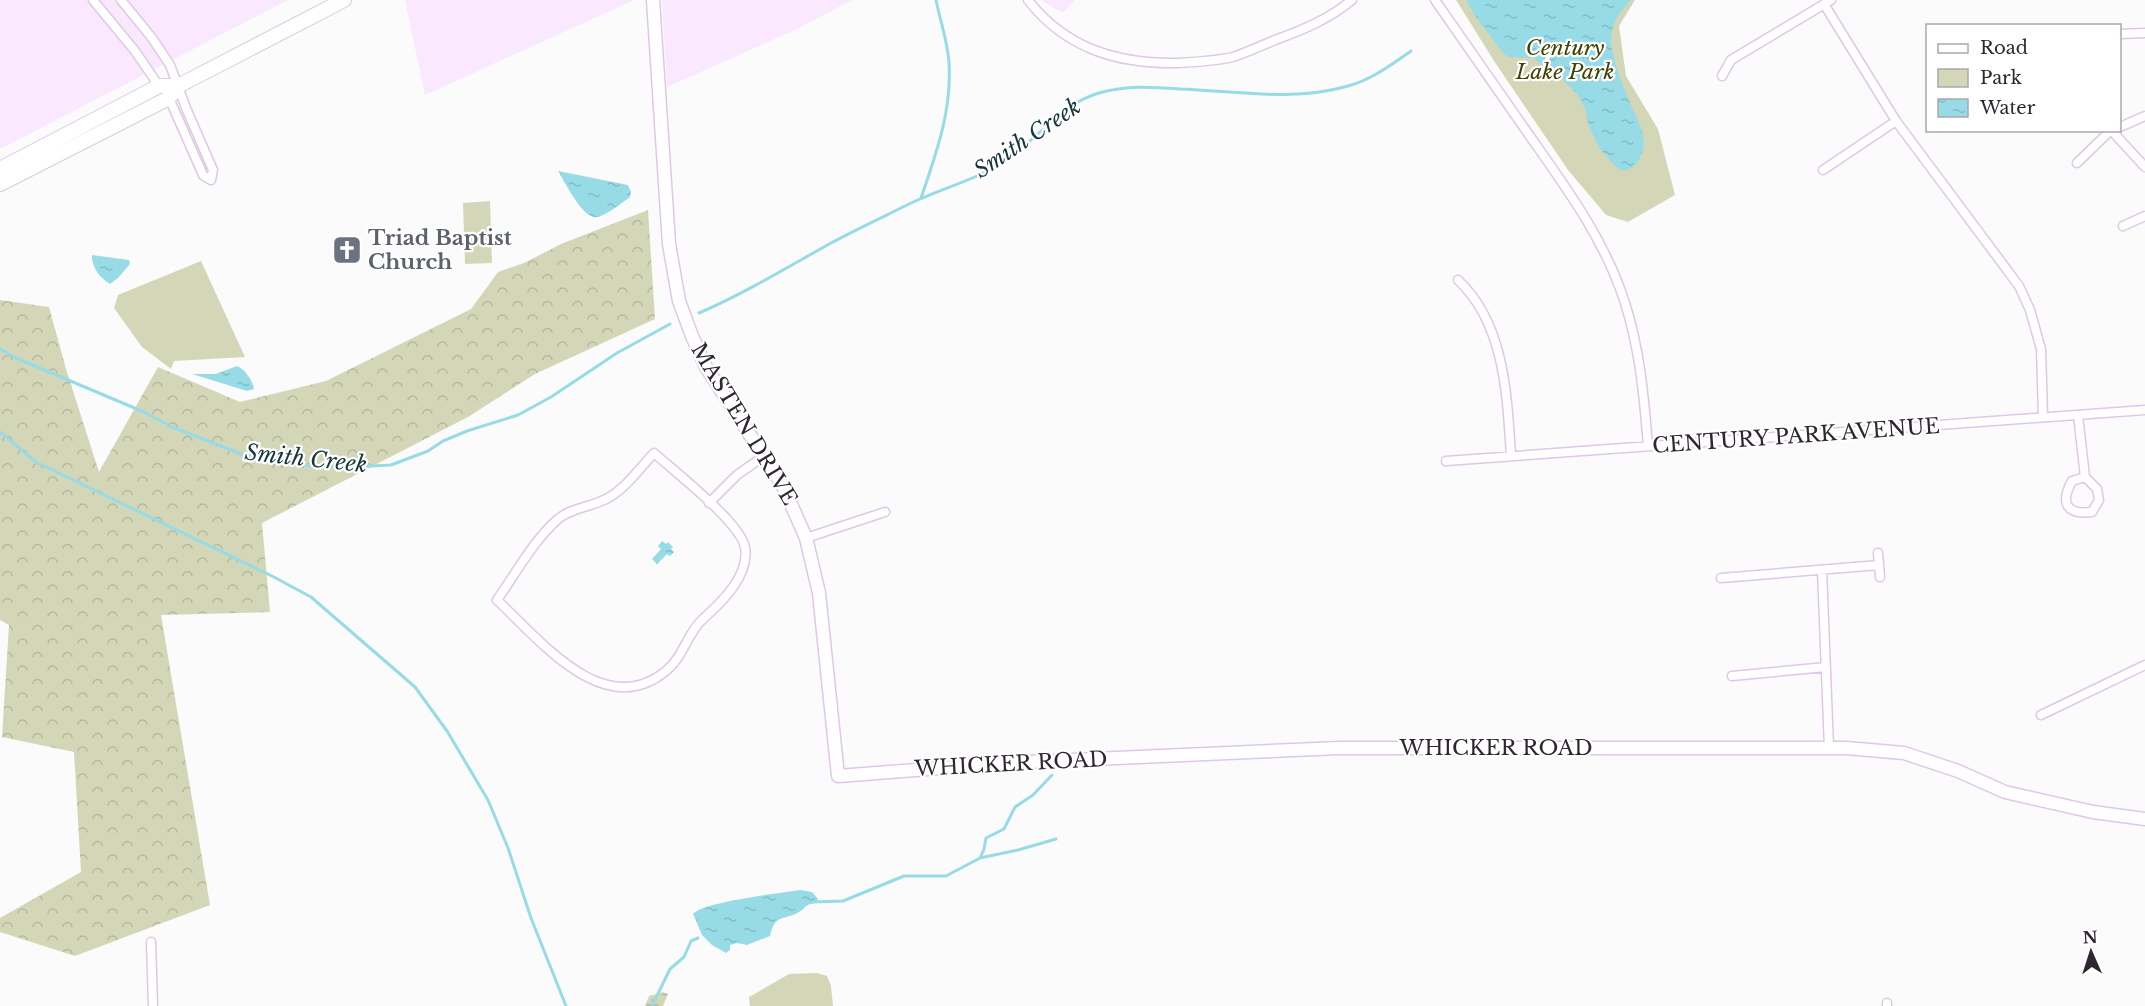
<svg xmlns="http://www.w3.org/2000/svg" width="2145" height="1006" viewBox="0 0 2145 1006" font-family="'Libre Baskerville',serif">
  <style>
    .built { fill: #f9e8fe }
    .forest { fill: url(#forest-crowns) }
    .wetland { fill: url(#wetland-marsh) }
    .green { fill: #d4d7b7 }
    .water { fill: url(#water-ripples) }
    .pier { fill: #fbfbfb }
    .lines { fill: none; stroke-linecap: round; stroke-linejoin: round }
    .stream { stroke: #97dbe7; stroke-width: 3 }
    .street-casing { stroke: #dfc8e6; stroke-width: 11 }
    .secondary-casing { stroke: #dfc8e6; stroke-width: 15 }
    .primary-casing { stroke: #dfc8e6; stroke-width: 16 }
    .street { stroke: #fff; stroke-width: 8 }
    .secondary { stroke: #fff; stroke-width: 12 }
    .primary { stroke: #fff; stroke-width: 14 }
    .labels { text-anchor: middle; stroke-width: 4.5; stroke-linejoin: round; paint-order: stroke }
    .park-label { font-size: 21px; font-style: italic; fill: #404201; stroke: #fff }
    .worship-label { font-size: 21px; font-weight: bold; fill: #5b616d; stroke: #fff; text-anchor: start }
    .street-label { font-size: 21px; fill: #2f2631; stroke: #fff }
    .water-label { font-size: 22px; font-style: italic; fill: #14363b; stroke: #fff }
  </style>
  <defs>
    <pattern id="forest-crowns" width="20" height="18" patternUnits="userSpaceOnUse" patternTransform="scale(1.5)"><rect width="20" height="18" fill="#d4d7b7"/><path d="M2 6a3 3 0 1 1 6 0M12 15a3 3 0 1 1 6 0" fill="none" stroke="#b6b89e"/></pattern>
    <pattern id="wetland-marsh" width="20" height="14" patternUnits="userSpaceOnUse" patternTransform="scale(1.5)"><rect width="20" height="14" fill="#d4d7b7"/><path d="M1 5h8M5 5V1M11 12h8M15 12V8" fill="none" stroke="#b6b89e"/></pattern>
    <pattern id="water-ripples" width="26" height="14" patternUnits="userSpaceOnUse" patternTransform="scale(1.5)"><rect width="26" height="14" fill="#97dbe7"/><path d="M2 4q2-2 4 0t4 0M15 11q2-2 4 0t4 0" fill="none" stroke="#82bcc7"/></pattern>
  </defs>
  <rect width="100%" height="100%" fill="#fbfbfb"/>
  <path class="built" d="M0 0H288L0 149Z
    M405 0H634L425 95Z
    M662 0H852L797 29 667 87Z
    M1041 0H1075L1063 13Z"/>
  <path class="forest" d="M648 210 655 319 535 374 468 417 262 523 270 612 161 615 210 905 75 956 0 932V918L81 872 74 752 2 737 9 625 0 620V300L49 307 66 369 99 472 158 367 240 402 326 381 471 309 498 272 524 263 561 244Z"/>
  <path class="wetland" d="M663 992 668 994 663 1006H645L649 996Z"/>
  <path class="green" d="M1456 0H1635L1619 26 1626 76 1658 129 1675 195 1628 222 1606 215 1568 170 1496 64Z
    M490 201 492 263 465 264 463 203Z
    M201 261 245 357 174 361 171 369 142 347 114 308 118 295Z
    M817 973 827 976 831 986 833 1006H750L749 997 789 974Z"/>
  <path class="water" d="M1466 0H1631C1620 12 1611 23 1611 41 1612 61 1626 93 1634 112 1637 119 1641 126 1643 134 1646 148 1640 168 1624 171L1617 168 1600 149 1589 127 1585 108 1577 94 1563 80 1533 58 1509 57 1505 55 1475 16Z
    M558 171 628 185 631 192 630 197C622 203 605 216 597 217 583 220 565 182 558 171Z
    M92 255 129 260 130 264 118 278 110 284C99 277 92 268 92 255Z
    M237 366C245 369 253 381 254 389L247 391 192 374H216Z
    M662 541 666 544 668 542 673 547 671 549 674 552 670 556 667 554 657 564 652 559 661 549 658 546Z
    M800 890 812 892 818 899 815 903C803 905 807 908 799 912 784 921 775 913 770 936L747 945 737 943 730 945V950L726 953 712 945 702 935 693 914C702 902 781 893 800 890Z"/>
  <path class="pier" d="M1542 44 1561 50 1559 54 1552 52 1546 70 1542 68 1548 50 1541 48Z"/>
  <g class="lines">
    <path class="stream" d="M921 198C936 154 952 111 949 63 948 43 940 20 936 0
      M699 313C745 293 788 267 831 243 857 229 883 217 909 204 941 188 978 180 1008 159 1038 138 1063 103 1099 93 1126 85 1153 87 1181 89 1236 91 1293 102 1348 86 1371 80 1391 65 1411 51
      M0 349 16 358 144 412 172 427 249 457 314 466 354 467 391 465 428 451 443 441 467 431 518 415 551 397 617 353 670 324
      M0 432 36 462 272 576 311 597 415 687 447 731 488 800 508 848 531 918 566 1006
      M980 858 1018 850 1056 839
      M812 902 843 901 904 876H946L980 858 984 849 986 838 1004 829 1015 807 1033 795 1052 775
      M652 1006 670 969 684 957 691 941 698 938"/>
    <g class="street-casing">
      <path id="street" d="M93 0 135 51 159 86
        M121 0 152 38 170 65 186 108 213 170 211 180 203 175 169 98
        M1028 0C1066 49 1118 64 1178 63 1196 62 1215 61 1233 57 1247 52 1261 46 1275 40 1303 30 1329 19 1352 0
        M1435 0C1468 47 1501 94 1534 142 1570 193 1606 243 1625 303 1640 350 1644 397 1648 446
        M1824 4 1896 121 2019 286 2030 310 2041 349 2043 417
        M2120 34 2145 33
        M1722 76 1731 60 1831 0
        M2120 127 2145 116
        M2111 130 2145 167
        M2077 163 2111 130
        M1823 170 1896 121
        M2123 226 2145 216
        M1458 280C1505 324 1507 396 1511 456
        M2078 415 2085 477 2097 489 2099 500 2092 512C2066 515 2060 503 2072 481L2085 477
        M654 453C675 472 740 522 745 547 750 575 722 602 703 619 687 633 684 656 667 670 605 723 540 640 497 600 516 573 533 541 558 519 573 507 592 507 608 498 626 488 640 468 654 453Z
        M1446 461 2145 410
        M709 503 737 475 764 456
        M806 538 885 512
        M1878 553 1880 577
        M1822 570 1829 748
        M1721 578 1879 565
        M1732 676 1826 667
        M2041 715 2145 665
        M151 942 153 1006
        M1887 1006V1003"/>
    </g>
    <g class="secondary-casing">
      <path id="secondary" d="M653 0 669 244 679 301 692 336 706 367 783 486 806 538 819 593 838 776 1006 763 1339 748H1846L1904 753 1958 771 2005 792 2093 812 2145 819"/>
    </g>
    <g class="primary-casing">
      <path id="primary" d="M0 169 159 86H178L344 0
        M0 184 169 98 178 86"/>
    </g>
    <use href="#street" class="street"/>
    <use href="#secondary" class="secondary"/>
    <use href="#primary" class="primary"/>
  </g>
  <defs>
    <g id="church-square" transform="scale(1.5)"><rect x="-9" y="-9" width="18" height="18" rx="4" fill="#6b7280" stroke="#fff"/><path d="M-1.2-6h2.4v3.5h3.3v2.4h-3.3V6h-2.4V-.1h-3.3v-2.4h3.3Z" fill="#fff"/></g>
  </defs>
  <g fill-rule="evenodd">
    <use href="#church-square" x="347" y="250"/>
  </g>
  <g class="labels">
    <g class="park-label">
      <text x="1565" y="55">Century<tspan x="1565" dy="24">Lake Park</tspan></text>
    </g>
    <g class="worship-label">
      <text x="368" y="245">Triad Baptist<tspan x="368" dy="24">Church</tspan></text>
    </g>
    <g class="street-label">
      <text transform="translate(744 424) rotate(59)" y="7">MASTEN DRIVE</text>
      <text transform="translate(1796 436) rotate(-4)" y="7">CENTURY PARK AVENUE</text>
      <text x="1496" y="755">WHICKER ROAD</text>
      <text transform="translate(1011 764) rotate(-3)" y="7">WHICKER ROAD</text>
    </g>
    <g class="water-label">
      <text transform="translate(1027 138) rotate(-34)" y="8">Smith Creek</text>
      <text transform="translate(306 458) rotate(6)" y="8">Smith Creek</text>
    </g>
  </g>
  <rect x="1926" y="24" width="195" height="108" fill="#ffffff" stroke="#aca8ad" stroke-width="1.5"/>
  <rect x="1938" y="44" width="30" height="9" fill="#ffffff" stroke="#aca8ad" stroke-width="1.5"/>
  <text x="1980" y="54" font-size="18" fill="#2f2631">Road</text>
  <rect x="1938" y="69" width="30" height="18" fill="#d4d7b7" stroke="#aca8ad" stroke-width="1.5"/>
  <text x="1980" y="84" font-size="18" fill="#2f2631">Park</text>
  <rect x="1938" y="99" width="30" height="18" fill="url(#water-ripples)" stroke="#aca8ad" stroke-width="1.5"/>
  <text x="1980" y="114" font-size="18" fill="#2f2631">Water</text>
  <g transform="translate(2091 952) rotate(357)" stroke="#ffffff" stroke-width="4.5" paint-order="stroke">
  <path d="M0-4.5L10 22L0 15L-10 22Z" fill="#2f2631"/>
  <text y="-9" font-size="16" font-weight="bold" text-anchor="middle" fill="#2f2631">N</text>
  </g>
</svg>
